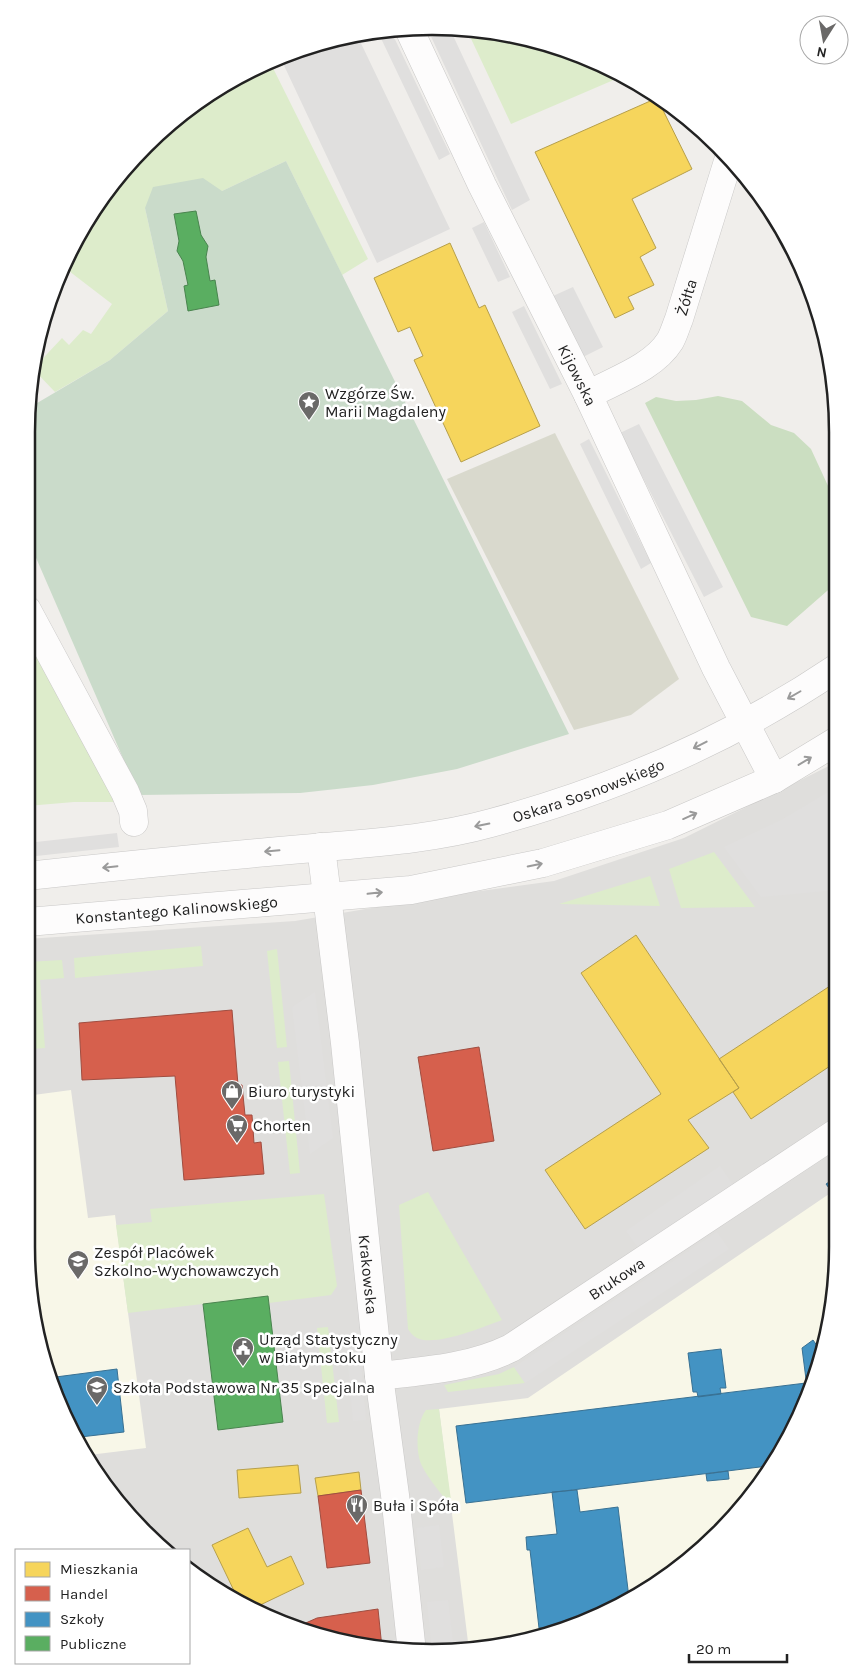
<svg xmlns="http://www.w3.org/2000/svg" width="864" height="1679" viewBox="0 0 864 1679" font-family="Karla,sans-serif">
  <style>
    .residential { fill: #dfdedc }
    .education { fill: #f8f7e8 }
    .construction { fill: #d9d9cd }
    .grass { fill: #ddeccb }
    .forest { fill: #cbdec1 }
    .cemetery { fill: #cadbca }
    .parking { fill: #e0dfde }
    .homes { fill: #f6d55c; stroke: #b69f4b }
    .shops { fill: #d6604d; stroke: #a04d40 }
    .schools { fill: #4393c3; stroke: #397193 }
    .public { fill: #5aae61; stroke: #49844e }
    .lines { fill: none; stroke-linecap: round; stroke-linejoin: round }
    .minor-casing { stroke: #c9c8c7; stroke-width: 29 }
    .minor { stroke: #fdfcfc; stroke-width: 28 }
    .oneway { stroke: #9a9a9a }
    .labels { text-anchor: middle; stroke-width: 5; stroke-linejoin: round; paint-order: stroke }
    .street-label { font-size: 16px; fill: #222; stroke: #fff }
    .poi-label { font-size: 16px; fill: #222; stroke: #fff; text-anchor: start }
    .rim { fill: none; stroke: #222; stroke-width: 2.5 }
  </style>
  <rect width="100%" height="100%" fill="#f0eeeb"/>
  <path class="residential" d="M835 763 837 1273 824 1352 719 1534 611 1611 485 1649 405 1652 327 1639 207 1585 189 1568V1550H170L110 1494 48 1378 26 1247 27 939 295 921 436 897 554 881 684 838Z"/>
  <path class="education" d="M71 1090 88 1218 115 1215 146 1448 89 1455 48 1378 26 1247V1096Z
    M832 1192 837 1199V1273L824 1352 796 1427 719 1534 611 1611 485 1649 469 1650 439 1409 528 1398Z"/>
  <path class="construction" d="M555 433 679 679 631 715 574 730 447 479Z"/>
  <path class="grass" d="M466 28C518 37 579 46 623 76L511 124Z
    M270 62 368 259 342 275 286 161 222 191 145 208 168 311 110 360 55 392 33 369 62 338 69 345 83 330 91 334 112 304 65 268 87 229 84 227 110 185 165 127 229 80Z
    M27 633 120 802H74L27 806Z
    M714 852 755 907 681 908 669 869Z
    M650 876 660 906 559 904Z
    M201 946 203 966 75 978 74 958Z
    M277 949 287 1047 277 1048 267 951Z
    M62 960 64 978 40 980 45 1048 31 1049 27 997V962Z
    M289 1061 300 1173 290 1174 278 1062Z
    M428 1192 502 1320C483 1327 435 1347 417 1338 413 1336 410 1332 408 1329L399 1205Z
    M324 1194 337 1286 331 1295 269 1303 268 1296 128 1313 116 1225 152 1222 150 1209Z
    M328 1327 339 1422 327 1423 317 1328Z
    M514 1367 525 1383 448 1392 444 1385 499 1374Z
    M439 1409 452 1508C442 1494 429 1480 422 1466 415 1451 416 1423 426 1410Z"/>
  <path class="forest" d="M718 396 742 401 771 425 794 433 811 449 835 501V584L787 626 751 617 645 403 656 397 676 401 696 400Z"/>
  <path class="cemetery" d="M286 161 569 734 457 769 373 785 300 793 139 795 27 537V409L110 360 168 311 145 208 153 187 203 178 222 191Z"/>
  <path class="parking" d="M449 27 530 200 512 210 427 28Z
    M390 29 450 154 439 160 377 30Z
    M357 35 450 229 377 263 280 57 302 48Z
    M484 222 510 277 498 282 472 228Z
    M573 287 603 347 583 357 553 296Z
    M524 306 562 384 550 389 512 312Z
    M639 424 723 587 704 597 620 433Z
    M589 439 651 563 641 569 580 444Z
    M835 788 836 890 761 897 724 847 783 819Z
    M117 833 119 847 27 857V843Z
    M315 992 333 1138 310 1154 292 1007Z
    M720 1166 733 1185 639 1249 626 1231Z
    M717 1232 729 1249 525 1383 514 1367Z
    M359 1340 366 1420 353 1421 346 1342Z
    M439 1525 444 1567 421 1570 416 1528Z
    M448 1600 454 1650 432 1651 427 1602Z"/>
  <path class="homes" d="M657 98 692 169 632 199 656 248 640 257 654 285 628 297 634 309 615 318 535 152Z
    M450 243 479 308 485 305 540 426 461 462 414 360 423 356 410 327 398 332 374 278Z
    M636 935 739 1088 688 1120 709 1148 585 1229 545 1170 661 1094 581 973Z
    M836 982V1062L751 1119 733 1092 739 1088 719 1059Z
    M298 1465 301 1493 239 1498 237 1470Z
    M359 1472 361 1490 318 1496 315 1478Z
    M248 1528 267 1567 291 1556 304 1584 256 1607 238 1599 212 1545Z"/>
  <path class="shops" d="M232 1010 238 1085H242L245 1115H252L254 1143 261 1142 264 1174 184 1180 175 1076 82 1080 79 1023Z
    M479 1047 494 1141 433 1151 418 1057Z
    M361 1490 370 1563 327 1568 318 1496Z
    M378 1609 382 1648 338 1641V1634L327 1639 299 1626 317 1618Z"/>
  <path class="schools" d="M837 1177V1199L826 1184Z
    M813 1340 823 1354 808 1395 802 1348Z
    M721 1349 726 1388H720L721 1394 698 1397 697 1392H693L688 1353Z
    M117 1369 124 1432 80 1437 48 1378Z
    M806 1383 808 1395 796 1427 768 1466 466 1503 456 1426Z
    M728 1471 729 1479 707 1481 706 1474Z
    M577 1490 580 1512 618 1507 629 1598 611 1611 562 1626 539 1628 530 1550H527L526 1537 557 1534 552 1492Z"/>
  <path class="public" d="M196 211 201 235 208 246 206 257 210 281 215 280 219 305 188 311 184 286 188 285 183 261 177 251 179 241 174 214Z
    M268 1296 283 1422 218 1430 203 1304Z"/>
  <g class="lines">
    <g class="minor-casing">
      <g id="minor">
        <path id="s1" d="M409 29 482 185 588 395 716 668 774 779"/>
        <path id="s2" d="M588 395C615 380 653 368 670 341 674 334 676 326 679 319L729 158"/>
        <path d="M27 610 125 792 133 811 134 822"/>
        <path id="s3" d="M321 847 345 1043 379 1376 395 1495 412 1652"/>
        <path id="s4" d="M27 876C118 866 210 857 302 849 365 843 430 840 491 823 613 790 731 739 835 669"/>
        <path id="s5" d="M27 922 411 890 543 863 668 825 774 779 835 742"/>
        <path id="s6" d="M379 1376C424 1371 470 1368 511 1348L836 1133"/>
      </g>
    </g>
    <use href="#minor" class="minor"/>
  </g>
  <defs><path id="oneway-shaft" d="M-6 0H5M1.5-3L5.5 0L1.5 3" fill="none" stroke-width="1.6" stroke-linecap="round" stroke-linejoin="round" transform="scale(1.25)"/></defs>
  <g class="oneway">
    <use href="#oneway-shaft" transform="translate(794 695) rotate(150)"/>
    <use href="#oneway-shaft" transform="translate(700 745) rotate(153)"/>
    <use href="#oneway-shaft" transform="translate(805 761) rotate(-31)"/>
    <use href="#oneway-shaft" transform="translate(690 816) rotate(-24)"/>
    <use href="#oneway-shaft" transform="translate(482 825) rotate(169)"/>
    <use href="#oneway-shaft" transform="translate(272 851) rotate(175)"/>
    <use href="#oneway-shaft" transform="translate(535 865) rotate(-11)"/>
    <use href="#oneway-shaft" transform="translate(110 867) rotate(174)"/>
    <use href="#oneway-shaft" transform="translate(375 893) rotate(-6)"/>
  </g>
  <defs>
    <g id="sight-pin" transform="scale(1.125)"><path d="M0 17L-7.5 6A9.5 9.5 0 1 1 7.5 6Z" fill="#6a6968" stroke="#fff"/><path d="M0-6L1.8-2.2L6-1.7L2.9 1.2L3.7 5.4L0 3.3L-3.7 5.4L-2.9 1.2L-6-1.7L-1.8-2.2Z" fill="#fff"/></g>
    <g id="shop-pin" transform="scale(1.125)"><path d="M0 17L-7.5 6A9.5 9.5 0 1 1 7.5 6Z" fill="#6a6968" stroke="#fff"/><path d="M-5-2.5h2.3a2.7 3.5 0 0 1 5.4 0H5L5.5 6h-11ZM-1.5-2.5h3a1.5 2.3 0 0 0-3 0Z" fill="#fff"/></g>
    <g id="supermarket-pin" transform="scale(1.125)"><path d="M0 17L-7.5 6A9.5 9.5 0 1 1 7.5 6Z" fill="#6a6968" stroke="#fff"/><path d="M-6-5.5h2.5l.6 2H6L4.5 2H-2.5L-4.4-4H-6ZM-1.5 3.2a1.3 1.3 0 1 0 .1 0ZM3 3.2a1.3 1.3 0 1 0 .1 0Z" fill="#fff"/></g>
    <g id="school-pin" transform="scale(1.125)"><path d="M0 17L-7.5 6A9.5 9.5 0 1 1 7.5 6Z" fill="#6a6968" stroke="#fff"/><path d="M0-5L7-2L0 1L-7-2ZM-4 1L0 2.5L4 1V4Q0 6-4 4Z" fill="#fff"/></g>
    <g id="civic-pin" transform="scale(1.125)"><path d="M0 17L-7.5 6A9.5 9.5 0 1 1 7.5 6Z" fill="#6a6968" stroke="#fff"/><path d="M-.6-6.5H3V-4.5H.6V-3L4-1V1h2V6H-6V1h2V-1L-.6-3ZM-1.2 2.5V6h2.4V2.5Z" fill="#fff"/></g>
    <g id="restaurant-pin" transform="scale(1.125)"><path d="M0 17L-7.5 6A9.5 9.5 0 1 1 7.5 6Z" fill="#6a6968" stroke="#fff"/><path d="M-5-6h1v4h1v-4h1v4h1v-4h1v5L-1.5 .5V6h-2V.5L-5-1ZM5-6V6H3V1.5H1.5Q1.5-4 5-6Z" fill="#fff"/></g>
  </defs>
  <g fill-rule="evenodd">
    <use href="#sight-pin" x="309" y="402"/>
    <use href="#shop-pin" x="232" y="1091"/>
    <use href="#supermarket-pin" x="237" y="1125"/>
    <use href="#school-pin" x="78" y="1261"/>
    <use href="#civic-pin" x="243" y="1348"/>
    <use href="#school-pin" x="97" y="1387"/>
    <use href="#restaurant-pin" x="357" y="1505"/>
  </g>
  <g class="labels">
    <g class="street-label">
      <text dy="6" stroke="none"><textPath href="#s2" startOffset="146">Żółta</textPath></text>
      <text dy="6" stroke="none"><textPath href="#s1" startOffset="385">Kijowska</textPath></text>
      <text dy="6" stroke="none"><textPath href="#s4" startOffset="570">Oskara Sosnowskiego</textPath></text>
      <text dy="6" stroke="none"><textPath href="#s5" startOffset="150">Konstantego Kalinowskiego</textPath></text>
      <text dy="6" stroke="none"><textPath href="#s3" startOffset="430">Krakowska</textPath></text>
      <text dy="6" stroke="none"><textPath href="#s6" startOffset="262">Brukowa</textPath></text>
    </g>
    <g class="poi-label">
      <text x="325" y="399">Wzgórze Św.<tspan x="325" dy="18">Marii Magdaleny</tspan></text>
      <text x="248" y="1097">Biuro turystyki</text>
      <text x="253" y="1131">Chorten</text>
      <text x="94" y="1258">Zespół Placówek<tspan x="94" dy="18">Szkolno-Wychowawczych</tspan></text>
      <text x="259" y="1345">Urząd Statystyczny<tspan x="259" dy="18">w Białymstoku</tspan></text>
      <text x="113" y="1393">Szkoła Podstawowa Nr 35 Specjalna</text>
      <text x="373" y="1511">Buła i Spóła</text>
    </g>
  </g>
  <path d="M0 0H864V1679H0ZM432 35H432A397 397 0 0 1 829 432V1247A397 397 0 0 1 432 1644H432A397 397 0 0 1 35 1247V432A397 397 0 0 1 432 35Z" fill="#fff" fill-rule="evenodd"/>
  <path class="rim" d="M432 35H432A397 397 0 0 1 829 432V1247A397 397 0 0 1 432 1644H432A397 397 0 0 1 35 1247V432A397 397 0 0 1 432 35Z"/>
  <rect x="15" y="1549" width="175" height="115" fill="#ffffff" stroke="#a7a7a7"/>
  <rect x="25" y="1562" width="25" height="15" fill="#f6d55c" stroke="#a7a7a7"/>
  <text x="60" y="1574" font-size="15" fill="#222222">Mieszkania</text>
  <rect x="25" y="1586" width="25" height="15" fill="#d6604d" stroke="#a7a7a7"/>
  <text x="60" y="1599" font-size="15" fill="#222222">Handel</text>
  <rect x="25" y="1612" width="25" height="15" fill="#4393c3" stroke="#a7a7a7"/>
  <text x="60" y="1624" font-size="15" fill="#222222">Szkoły</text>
  <rect x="25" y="1636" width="25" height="15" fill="#5aae61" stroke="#a7a7a7"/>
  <text x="60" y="1649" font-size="15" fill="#222222">Publiczne</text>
  <g transform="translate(824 40) rotate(191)"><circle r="24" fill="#ffffff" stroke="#a7a7a7"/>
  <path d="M0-4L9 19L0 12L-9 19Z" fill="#6a6968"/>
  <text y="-8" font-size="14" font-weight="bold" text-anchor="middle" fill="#222222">N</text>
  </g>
  <path d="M689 1654v8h98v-8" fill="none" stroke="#222222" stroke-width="2.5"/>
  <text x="696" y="1654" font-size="15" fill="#222222" stroke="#ffffff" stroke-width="4" paint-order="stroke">20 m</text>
</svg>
